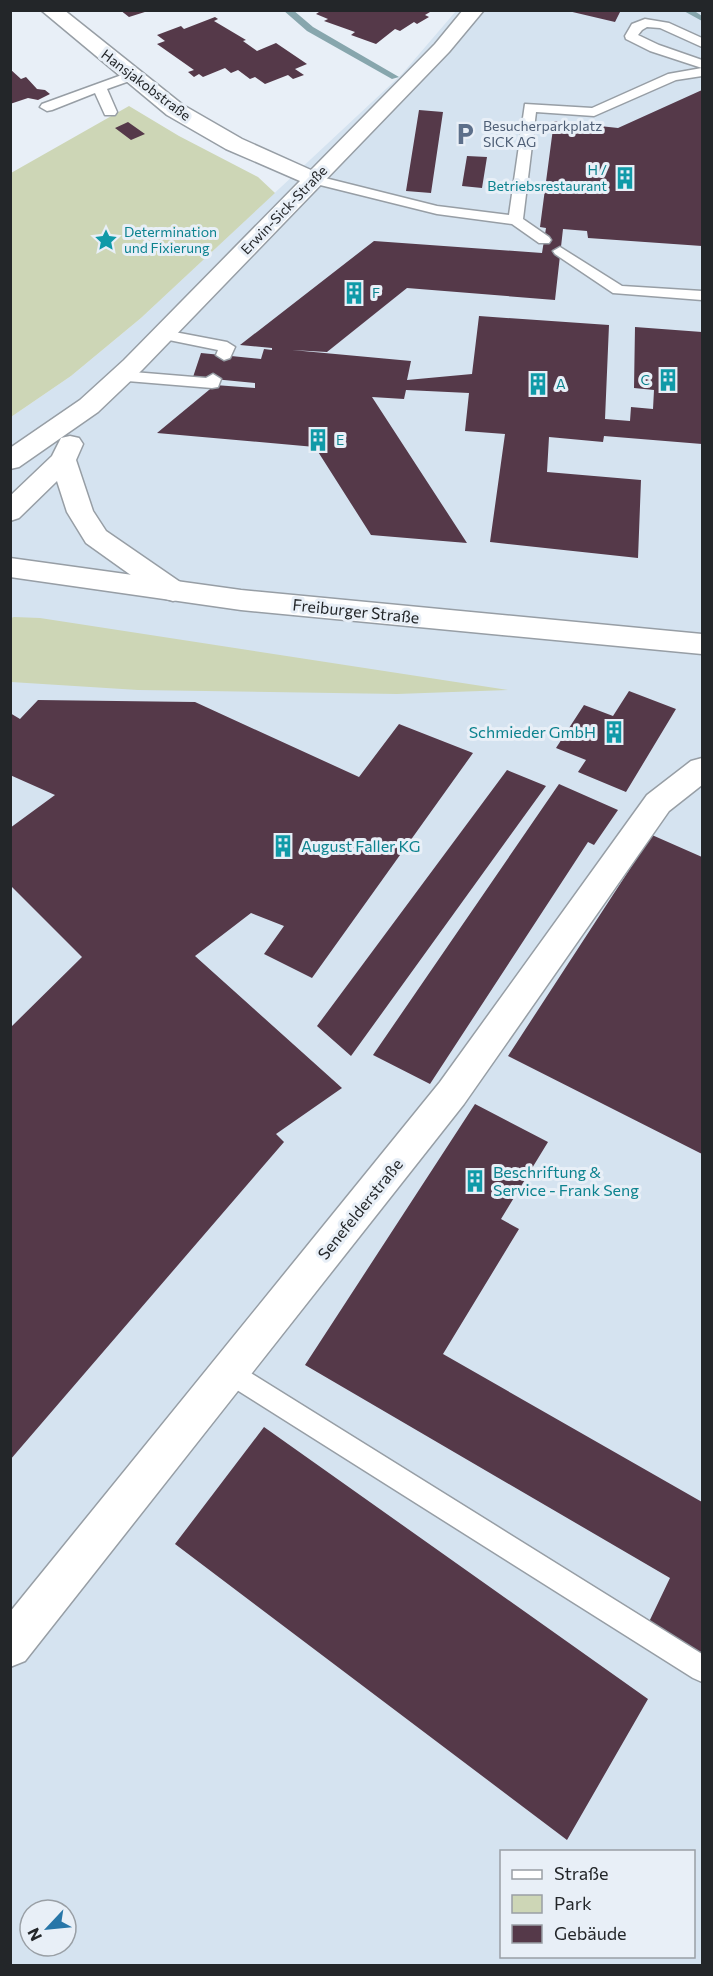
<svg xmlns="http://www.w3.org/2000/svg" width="713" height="1976" viewBox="0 0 713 1976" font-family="Commissioner,sans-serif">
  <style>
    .built { fill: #d5e3f0; fill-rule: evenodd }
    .green { fill: #cdd6b6 }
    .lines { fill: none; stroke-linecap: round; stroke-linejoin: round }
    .stream { fill: #87a6ad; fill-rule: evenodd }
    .building { fill: #553949 }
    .service-casing { stroke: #979ea5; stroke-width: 3 }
    .minor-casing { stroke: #979ea5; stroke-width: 3 }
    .tertiary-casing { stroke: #979ea5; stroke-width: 3 }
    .service { fill: #fff; fill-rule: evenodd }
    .minor { fill: #fff; fill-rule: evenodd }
    .tertiary { fill: #fff; fill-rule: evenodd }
    .labels { text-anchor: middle; stroke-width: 6; stroke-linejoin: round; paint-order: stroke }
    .far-street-label { font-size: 14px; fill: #232629; stroke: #e8eff7 }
    .far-service-label { font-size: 14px; fill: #4e5e75; stroke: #e8eff7; text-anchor: start }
    .far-culture-label { font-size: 14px; fill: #0d838f; stroke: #e8eff7; text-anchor: start }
    .street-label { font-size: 16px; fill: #232629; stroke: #e8eff7 }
    .culture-label { font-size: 16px; fill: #0d838f; stroke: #e8eff7; text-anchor: start }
  </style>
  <rect width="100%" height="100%" fill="#e8eff7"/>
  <path class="built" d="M456 11H702V1965L11 1966V417L71 376 141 318 402 74ZM502 1852H694V1956H502ZM30 1910H66V1946H30Z"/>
  <path class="green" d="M129 106 179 136 258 177 275 193 141 318 71 376 11 417V173Z
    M14 617 40 618 508 690 397 694 138 690 11 682V618Z"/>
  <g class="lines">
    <path class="stream" d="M283 10H293L313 27 399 77 392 79 307 31Z
      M682 10H693L702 16V21Z"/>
  </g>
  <path class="building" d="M120 10H148V11L129 17Z
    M322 10H428L430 12 425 15 429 17 417 24 414 22 400 31 395 29 376 44 351 35 355 32 324 21 328 19 316 14Z
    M564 10H621L615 22Z
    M215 17 218 19 214 21 246 40 243 41 257 51 276 43 307 64 295 69 304 75 293 79 288 75 265 84 255 77 250 79 238 70 231 73 225 68 203 77 199 74 194 77 188 72 194 70 157 44 165 41 157 35 181 26 184 29Z
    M10 69 21 79 26 77 37 89 45 90 50 94 38 100 28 98 10 104Z
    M702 90V246L588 238 587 231 563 229 555 300 407 288 327 352 292 350 411 361 407 380 472 374 479 316 609 325 605 419 630 421 631 407 653 409 654 390 634 388 635 327 702 332V444L604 436 603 442 549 437 547 472 641 480 638 558 490 542 505 434 465 431 469 393 406 390 404 399 372 397 467 543 371 535 315 447 157 433 215 385 255 388V383L193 377 201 353 261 359 264 349 272 350V348L240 345 374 241 542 253 546 228 540 227 554 121 618 128Z
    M419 110 443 112 431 193 406 191Z
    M128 122 145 134 131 140 115 128Z
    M467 156 487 157 482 188 462 186Z
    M629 691 676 709 626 792 578 772 586 760 556 748 584 705 613 716Z
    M38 700 195 702 359 777 399 724 473 753 312 978 264 954 284 926 251 913 195 956 342 1088 276 1134 284 1142 10 1460V1028L82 957 10 885V828L55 795 10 775V713L20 719Z
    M507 770 546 786 351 1056 317 1026Z
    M559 784 618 810 594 845 588 842 430 1084 373 1055Z
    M652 835 702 857V1154L508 1056Z
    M475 1104 548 1142 501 1219 519 1229 443 1354 702 1502V1657L648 1624 670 1578 305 1365Z
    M264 1427 648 1699 567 1840 175 1544Z"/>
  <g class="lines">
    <g class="service-casing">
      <path id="service" d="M645 19 669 23 702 38V47L660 28 647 27 642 30 638 35 659 45 702 60V68L650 51 626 39 625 36 632 24Z
        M702 68V76L676 80 594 116 536 112 523 219 549 237 551 240 549 243H539L512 224 437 214 308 182 306 179 313 175 437 206 509 215 525 104 592 108 668 74Z
        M130 72 135 73 137 76 135 79 107 89 117 112 115 115H105L95 93 52 110 47 111 40 107 42 104Z
        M560 247 622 286 702 291V300L613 293 555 254 553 251Z
        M164 330 227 342 235 347 230 358 224 360 216 355 218 350 159 338 156 335Z
        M121 371 206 378 213 374 221 379 218 387 212 388 115 380 113 376Z
        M230 1360 702 1654V1682L693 1678 221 1380 218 1372 221 1364Z"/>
    </g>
    <g class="minor-casing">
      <path id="minor" d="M41 10H64L183 105 242 139 311 170 435 44 463 10H484L449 52 142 370 98 412 19 467 10 469V448L80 400 124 360 300 181 226 149 167 115Z
        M70 436 79 438 83 444 76 460 93 511 106 531 183 584 187 591 183 598 173 601 163 598 86 543 67 512 57 481 19 518 10 521V496L52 456 61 438Z
        M702 758V785L669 811 464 1104 25 1661 10 1667V1612L440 1082 647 795 691 761Z"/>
    </g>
    <g class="tertiary-casing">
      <path id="tertiary" d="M10 558 241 590 702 634V654L241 610 10 577Z"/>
    </g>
    <use href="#service" class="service"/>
    <use href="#minor" class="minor"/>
    <use href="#tertiary" class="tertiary"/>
  </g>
  <defs>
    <g id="parking-bare" transform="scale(1.8)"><path d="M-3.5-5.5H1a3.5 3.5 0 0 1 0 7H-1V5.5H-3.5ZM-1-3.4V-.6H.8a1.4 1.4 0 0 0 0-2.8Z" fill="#5c6f8a" stroke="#e8eff7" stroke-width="2.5" paint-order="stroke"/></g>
    <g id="building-bare" transform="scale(1.8)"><path d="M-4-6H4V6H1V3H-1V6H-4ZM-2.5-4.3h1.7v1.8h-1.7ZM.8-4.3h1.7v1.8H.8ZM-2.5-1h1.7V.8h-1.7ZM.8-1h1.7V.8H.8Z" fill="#0f9aa8" stroke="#e8eff7" stroke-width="2.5" paint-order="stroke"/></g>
    <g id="sight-bare" transform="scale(1.8)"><path d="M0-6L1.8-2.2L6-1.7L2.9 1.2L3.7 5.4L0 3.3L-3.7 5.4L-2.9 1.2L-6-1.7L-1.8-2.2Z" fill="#0f9aa8" stroke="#e8eff7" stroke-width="2.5" paint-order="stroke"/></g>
  </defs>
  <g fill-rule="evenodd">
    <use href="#parking-bare" x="465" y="134"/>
    <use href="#building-bare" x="625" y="178"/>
    <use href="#sight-bare" x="106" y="240"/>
    <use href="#building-bare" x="354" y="293"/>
    <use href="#building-bare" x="668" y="380"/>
    <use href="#building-bare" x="538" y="384"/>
    <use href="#building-bare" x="318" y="440"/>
    <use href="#building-bare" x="614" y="732"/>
    <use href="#building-bare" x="283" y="846"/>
    <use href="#building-bare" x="475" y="1181"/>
  </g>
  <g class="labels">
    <g class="far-street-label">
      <text transform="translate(146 85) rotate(37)" y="5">Hansjakobstraße</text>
      <text transform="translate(284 210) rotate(-46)" y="5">Erwin-Sick-Straße</text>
    </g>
    <g class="far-service-label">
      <text x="483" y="131">Besucherparkplatz<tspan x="483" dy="16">SICK AG</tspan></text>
    </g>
    <g class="far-culture-label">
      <text x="607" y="175" text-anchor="end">H /<tspan x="607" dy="16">Betriebsrestaurant</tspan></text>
      <text x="124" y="237">Determination<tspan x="124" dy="16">und Fixierung</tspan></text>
      <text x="372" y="298">F</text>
      <text x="650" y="385" text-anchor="end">C</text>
      <text x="556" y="389">A</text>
      <text x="336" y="445">E</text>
    </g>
    <g class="street-label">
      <text transform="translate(356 611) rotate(6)" y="6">Freiburger Straße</text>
      <text transform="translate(360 1209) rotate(-51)" y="6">Senefelderstraße</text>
    </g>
    <g class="culture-label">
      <text x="596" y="738" text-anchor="end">Schmieder GmbH</text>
      <text x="301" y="852">August Faller KG</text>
      <text x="493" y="1178">Beschriftung &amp;<tspan x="493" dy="18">Service - Frank Seng</tspan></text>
    </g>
  </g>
  <rect width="713" height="1976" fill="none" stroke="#232629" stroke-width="24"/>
  <rect x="500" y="1850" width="195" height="108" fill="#e8eff7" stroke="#999fa5" stroke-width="1.5"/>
  <rect x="512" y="1870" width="30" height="9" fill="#ffffff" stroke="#999fa5" stroke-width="1.5"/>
  <text x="554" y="1880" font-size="18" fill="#232629">Straße</text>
  <rect x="512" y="1895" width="30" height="18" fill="#cdd6b6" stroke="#999fa5" stroke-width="1.5"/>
  <text x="554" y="1910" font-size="18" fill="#232629">Park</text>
  <rect x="512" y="1925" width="30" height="18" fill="#553949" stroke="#999fa5" stroke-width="1.5"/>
  <text x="554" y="1940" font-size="18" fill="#232629">Gebäude</text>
  <g transform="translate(48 1928) rotate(244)"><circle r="28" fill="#e8eff7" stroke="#999fa5" stroke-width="1.5"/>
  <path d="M0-4.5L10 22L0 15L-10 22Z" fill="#2776a8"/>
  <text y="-9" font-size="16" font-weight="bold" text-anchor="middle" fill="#232629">N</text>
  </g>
</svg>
